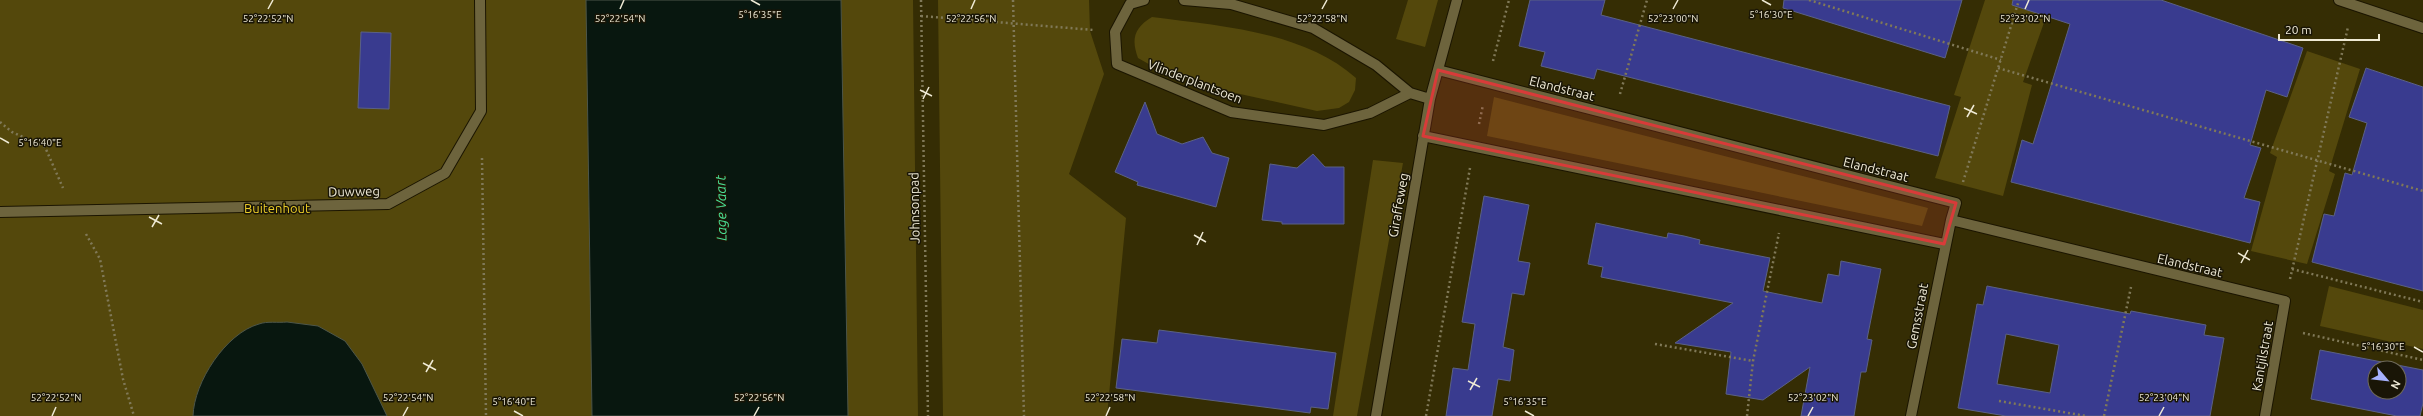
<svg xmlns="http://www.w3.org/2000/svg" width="2423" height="416" viewBox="0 0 2423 416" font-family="Ubuntu,sans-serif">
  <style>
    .green { fill: #54480c }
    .water { fill: #08170f; stroke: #4d564a }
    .building { fill: #393b8f; stroke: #5b6185; fill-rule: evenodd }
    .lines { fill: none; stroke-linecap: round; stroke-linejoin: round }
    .street-casing { stroke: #1b1500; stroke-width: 12 }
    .path { stroke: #807958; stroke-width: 2.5; stroke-dasharray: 2 3; stroke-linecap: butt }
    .street { stroke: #6d643d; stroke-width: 10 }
    .marked { fill: #d83b39; fill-opacity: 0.2; stroke: #d83b39; stroke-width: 3; stroke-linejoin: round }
    .ticks { fill: none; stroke: #efead5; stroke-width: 1.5 }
    .labels { text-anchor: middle; stroke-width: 3; stroke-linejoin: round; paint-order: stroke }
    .street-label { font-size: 13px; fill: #efead5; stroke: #191506 }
    .park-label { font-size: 13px; fill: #ebcc29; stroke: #191506 }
    .water-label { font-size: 14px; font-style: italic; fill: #49e196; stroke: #191506 }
    .ticks-label { font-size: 10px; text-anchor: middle; fill: #efead5; stroke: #191506; stroke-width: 3; stroke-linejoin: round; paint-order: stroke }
  </style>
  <rect width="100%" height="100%" fill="#352d04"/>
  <path class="green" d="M0 0H586L592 416H0Z
    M841 0H913L918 416H848Z
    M938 0H1089L1090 31 1104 74 1069 174 1126 218 1107 416H943Z
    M1408 0H1438L1425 47 1396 39Z
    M1985 0H2052L2023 82 2032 85 2003 196 1935 178 1961 97 1954 95Z
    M1152 17C1220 26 1303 31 1356 78L1355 90 1349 102 1339 108 1317 111 1231 92 1161 71 1138 58C1131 39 1134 28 1152 17Z
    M2307 51 2360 69 2329 171 2335 174 2307 264 2251 251 2277 157 2270 153Z
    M1494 97 1928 208 1922 226 1487 136Z
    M1373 160 1403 163 1357 416H1333Z
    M2329 286 2423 310V349L2320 326Z"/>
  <path class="water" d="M586 0H841L848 416H592Z
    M287 322 318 326 345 341 362 364 387 416H193C194 382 226 333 259 324 267 321 278 323 287 322Z"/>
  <path class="building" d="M1530 0H1605L1601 15 1950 106 1938 156 1597 69 1594 79 1541 66 1545 52 1519 46Z
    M1784 0H1962L1945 58 1783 8Z
    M2013 0H2161L2303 48 2287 97 2266 90 2250 145 2261 148 2244 198 2260 202 2250 243 2011 182 2022 140 2033 144 2070 24 2012 5Z
    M361 32 391 33 389 109 358 108Z
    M2366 68 2423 87V291L2312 262 2324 214 2334 216 2345 173 2352 175 2367 123 2349 117Z
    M1145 102 1157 134 1182 144 1203 137 1212 153 1229 158 1216 207 1137 185 1138 182 1115 172Z
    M1313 154 1325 167H1344V224H1282V222L1262 220 1270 164 1297 168Z
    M1484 196 1529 205 1518 261 1530 263 1524 295 1512 293 1503 347 1514 350 1510 381 1498 379 1492 416H1446L1453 368 1468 370 1475 324 1462 322Z
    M1596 223 1667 238 1668 233 1684 236 1700 240 1699 244 1770 258 1763 291 1822 303 1828 274 1839 276 1841 261 1881 269 1867 339 1872 340 1866 372H1861L1854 416H1801L1810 367 1763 400 1726 394 1731 352 1675 343 1733 303 1601 277 1603 267 1588 264Z
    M1987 286 2130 314 2131 311 2206 325 2204 335 2224 338 2210 416H2006L1958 408 1977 304 1983 305ZM2006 334 2059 345 2050 393 1997 384Z
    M1159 330 1336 353 1328 409 1311 407 1310 413 1116 388 1122 339 1157 343Z
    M2320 350 2423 370V403L2420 416H2397L2311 399ZM2375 368H2399V392H2375Z"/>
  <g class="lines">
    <g class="street-casing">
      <path id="street" d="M1144 0 1130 4 1115 32 1117 64 1231 112 1324 125 1370 113 1410 93
        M1184 0 1231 4 1313 28 1376 65 1410 93 1430 99
        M2339 0 2423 28
        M1438 70 1956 203 1951 220 2285 301 2265 416
        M1423 136 1944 244
        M0 212 388 204 445 173 481 111 480 0
        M1376 416 1430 99 1457 0
        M1911 416 1951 220"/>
    </g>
    <path class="path" d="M921 0 928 416
      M1013 0 1024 416
      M1809 0 2001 60
      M921 16 1094 30
      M1493 61 1509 0
      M1998 68 2423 191
      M1620 94 1647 0
      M0 122 12 132 45 147 63 188
      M1479 124 1483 105
      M482 158 486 416
      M1963 182 2019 0
      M86 234 100 259 123 379 134 416
      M2292 269 2423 302
      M2290 279 2348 27
      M2303 333 2423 360
      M1655 344 1753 361
      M1999 401 2086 416
      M1426 416 1470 168
      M1747 416 1753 361 1779 233
      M2104 416 2131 287"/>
    <use href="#street" class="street"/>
  </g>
  <path class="marked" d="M1438 70 1956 203 1944 244 1423 136Z"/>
  <path class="ticks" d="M751 0 760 5M1762 0 1771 5M268 9 273 0M620 9 624 0M971 9 975 0M1322 9 1327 0M1673 9 1678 0M2025 9 2029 0M920 90 932 96M923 99 929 87M1964 108 1977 114M1967 117 1974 105M0 138 9 143M149 217 162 224M152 227 159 215M1194 235 1206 242M1197 245 1203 232M2238 253 2250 260M2241 263 2248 250M2414 347 2423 352M423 363 436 370M426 372 433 360M1468 381 1480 387M1470 390 1477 378M514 411 523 416M1525 411 1534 416M52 416 56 407M403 416 408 407M754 416 759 407M1106 416 1110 407M1808 416 1813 407M2159 416 2164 407"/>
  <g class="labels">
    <g class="street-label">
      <text transform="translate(1195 81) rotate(21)" y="5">Vlinderplantsoen</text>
      <text transform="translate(1562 88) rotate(14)" y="5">Elandstraat</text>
      <text transform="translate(1876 169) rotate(14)" y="5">Elandstraat</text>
      <text transform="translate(354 191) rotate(-1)" y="5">Duwweg</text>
      <text transform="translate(1398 205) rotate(-80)" y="5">Giraffeweg</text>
      <text transform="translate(914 208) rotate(-91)" y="5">Johnsonpad</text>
      <text transform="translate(2190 265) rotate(13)" y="5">Elandstraat</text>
      <text transform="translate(1917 316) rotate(-79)" y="5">Gemsstraat</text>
      <text transform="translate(2262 356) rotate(-80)" y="5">Kantjilstraat</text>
    </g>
    <g class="park-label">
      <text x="277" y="213">Buitenhout</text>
    </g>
    <g class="water-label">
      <text transform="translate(721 208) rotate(-91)" y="5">Lage Vaart</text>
    </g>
  </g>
  <g class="ticks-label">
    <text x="760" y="18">5°16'35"E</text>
    <text x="1771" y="18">5°16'30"E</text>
    <text x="268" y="22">52°22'52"N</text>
    <text x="620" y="22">52°22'54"N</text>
    <text x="971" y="22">52°22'56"N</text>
    <text x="1322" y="22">52°22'58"N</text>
    <text x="1673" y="22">52°23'00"N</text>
    <text x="2025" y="22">52°23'02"N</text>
    <text x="40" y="146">5°16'40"E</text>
    <text x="2383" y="350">5°16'30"E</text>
    <text x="56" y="401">52°22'52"N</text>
    <text x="408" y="401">52°22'54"N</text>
    <text x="759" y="401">52°22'56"N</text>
    <text x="1110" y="401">52°22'58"N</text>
    <text x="1813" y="401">52°23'02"N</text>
    <text x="2164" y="401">52°23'04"N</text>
    <text x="514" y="405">5°16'40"E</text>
    <text x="1525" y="405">5°16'35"E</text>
  </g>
  <g transform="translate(2387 380) rotate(118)"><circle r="19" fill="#191506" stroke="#6f6a59"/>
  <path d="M0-3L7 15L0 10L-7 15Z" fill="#a6b1fc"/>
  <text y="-6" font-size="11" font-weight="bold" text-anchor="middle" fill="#efead5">N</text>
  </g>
  <path d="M2279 34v6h100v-6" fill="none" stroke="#efead5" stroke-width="2"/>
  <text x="2285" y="34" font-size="12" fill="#efead5" stroke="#191506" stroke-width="3" paint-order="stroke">20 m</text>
</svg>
